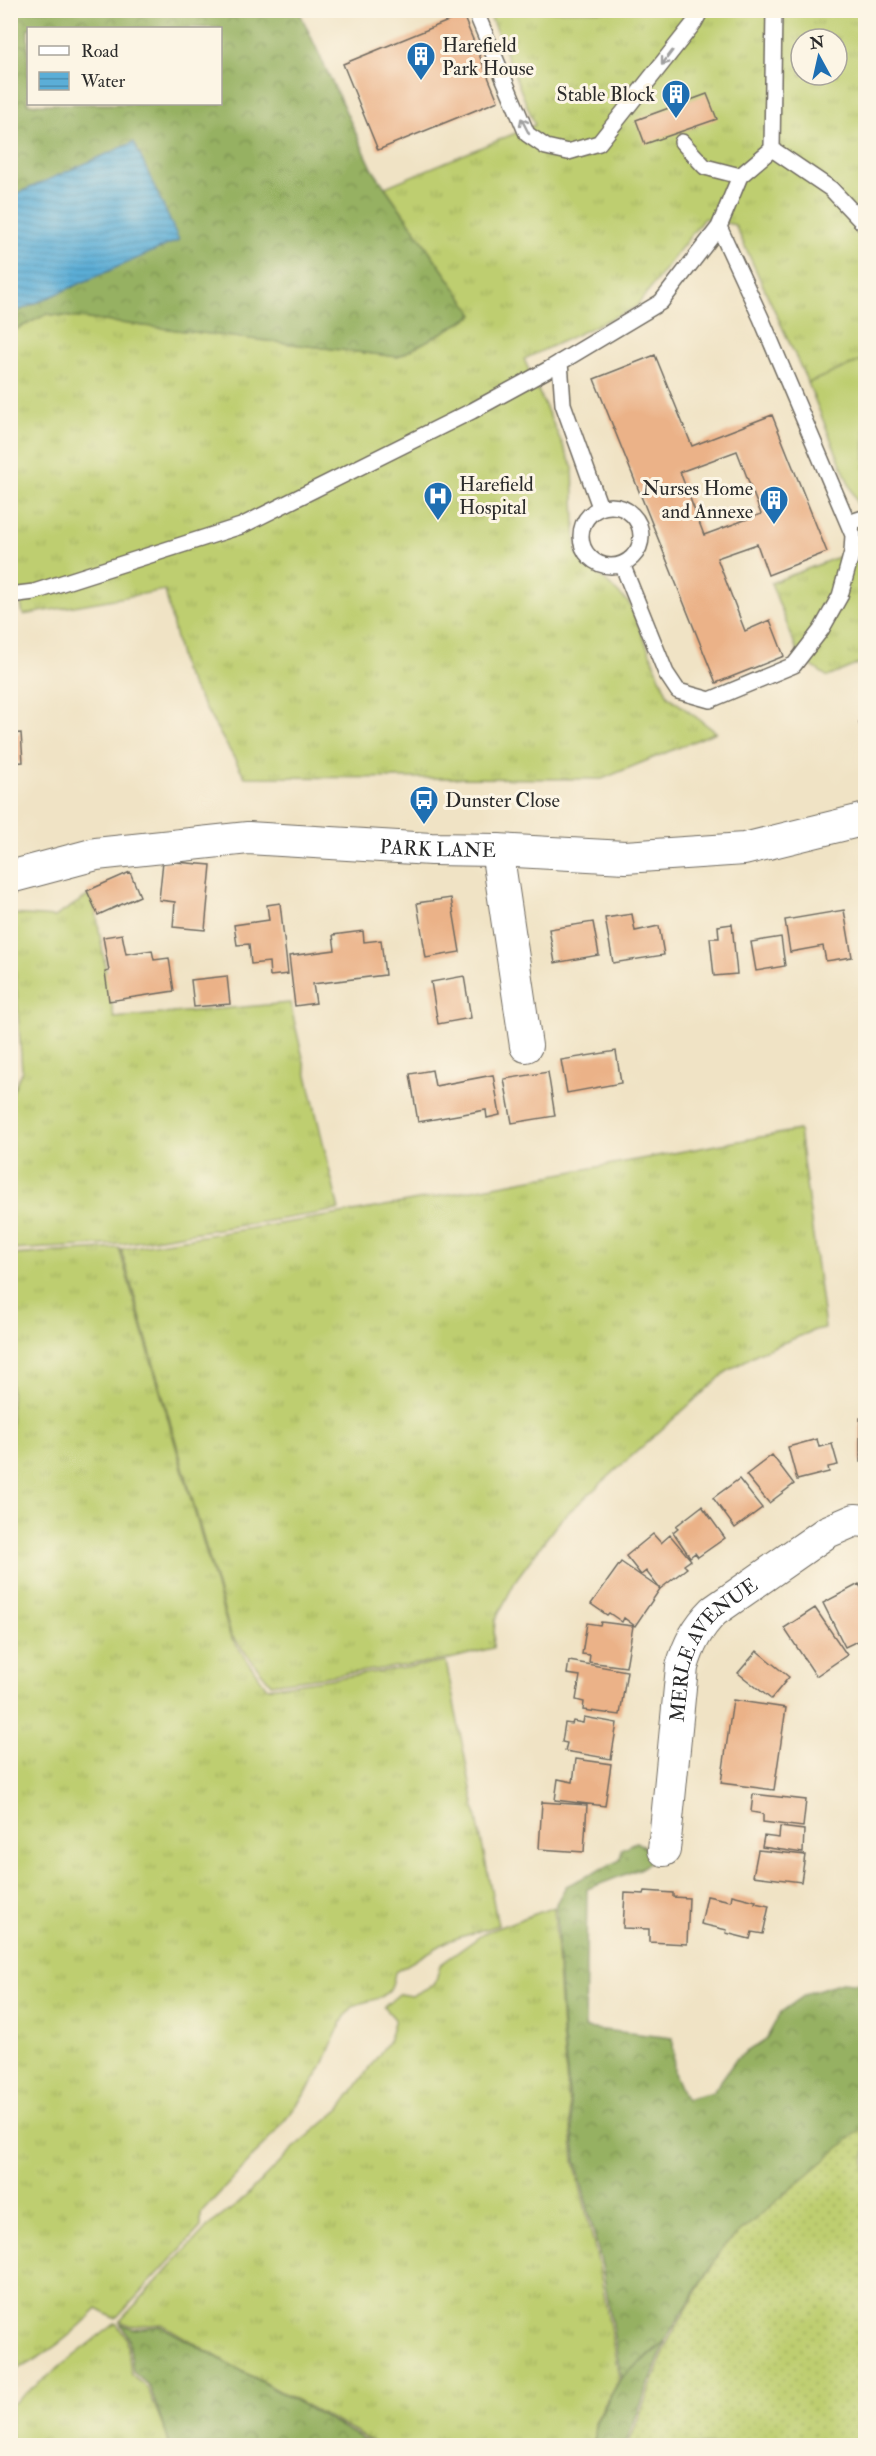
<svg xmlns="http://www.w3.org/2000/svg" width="876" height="2456" viewBox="0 0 876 2456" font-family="'IM FELL Double Pica',serif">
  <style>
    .grass { fill: url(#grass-tufts); stroke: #747c4e; stroke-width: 1.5; fill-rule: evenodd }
    .forest { fill: url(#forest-crowns); stroke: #606e46; stroke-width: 1.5; fill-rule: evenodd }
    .garden { fill: url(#garden-dots); stroke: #747c4e; stroke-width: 1.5 }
    .pitch { fill: #bece70; stroke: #747c4e; stroke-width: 1.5 }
    .water { fill: url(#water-rules); stroke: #436c81; stroke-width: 1.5 }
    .building { fill: #ebb288; fill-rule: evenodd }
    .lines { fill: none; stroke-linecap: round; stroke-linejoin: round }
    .lane-casing { stroke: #706b61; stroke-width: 18 }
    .street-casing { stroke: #706b61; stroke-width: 34 }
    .lane { stroke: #fff; stroke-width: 15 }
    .street { stroke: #fff; stroke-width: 32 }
    .oneway { stroke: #a0a0a0 }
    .labels { text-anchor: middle; stroke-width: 6; stroke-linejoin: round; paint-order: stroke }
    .poi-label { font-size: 20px; fill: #2b2b2b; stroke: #fcf5e5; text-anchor: start }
    .street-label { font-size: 20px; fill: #2b2b2b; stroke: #fcf5e5 }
  </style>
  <defs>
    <pattern id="grass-tufts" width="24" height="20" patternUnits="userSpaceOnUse" patternTransform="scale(1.5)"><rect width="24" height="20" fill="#bece70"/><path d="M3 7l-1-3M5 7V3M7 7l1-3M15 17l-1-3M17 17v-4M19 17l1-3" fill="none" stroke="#a3b161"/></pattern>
    <pattern id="forest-crowns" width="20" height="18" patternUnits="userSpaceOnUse" patternTransform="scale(1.5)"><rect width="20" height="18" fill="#96b162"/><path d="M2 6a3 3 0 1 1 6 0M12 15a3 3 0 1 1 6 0" fill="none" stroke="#7b9051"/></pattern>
    <pattern id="garden-dots" width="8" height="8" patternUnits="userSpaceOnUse" patternTransform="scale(1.5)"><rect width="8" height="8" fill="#bece70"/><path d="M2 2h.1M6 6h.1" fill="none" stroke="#a3b161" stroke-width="1.8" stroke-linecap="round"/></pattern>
    <pattern id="water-rules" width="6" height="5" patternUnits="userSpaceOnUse" patternTransform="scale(1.5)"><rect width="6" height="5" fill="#5baed7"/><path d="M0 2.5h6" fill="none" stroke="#4b8eaf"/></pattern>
  </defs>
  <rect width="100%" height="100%" fill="#fcf5e5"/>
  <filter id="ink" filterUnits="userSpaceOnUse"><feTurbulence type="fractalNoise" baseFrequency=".0167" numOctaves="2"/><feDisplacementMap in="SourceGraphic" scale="12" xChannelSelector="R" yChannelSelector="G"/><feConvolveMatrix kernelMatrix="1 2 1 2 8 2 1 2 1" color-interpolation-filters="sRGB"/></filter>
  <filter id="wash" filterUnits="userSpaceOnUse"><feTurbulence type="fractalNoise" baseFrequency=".008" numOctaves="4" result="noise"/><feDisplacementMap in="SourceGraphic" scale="24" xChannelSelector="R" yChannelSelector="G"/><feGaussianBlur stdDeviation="1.35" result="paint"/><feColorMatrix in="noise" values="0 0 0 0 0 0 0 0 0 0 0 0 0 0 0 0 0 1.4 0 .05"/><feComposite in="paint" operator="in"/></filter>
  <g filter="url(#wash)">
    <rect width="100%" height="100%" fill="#f0e3c5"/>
    <path class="grass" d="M488 11H865L866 255 863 256 866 263 865 359 808 383 735 225 704 218 636 307 524 359 573 468 576 553 629 603 668 696 716 732 602 779 245 777 183 670 165 590 23 615 17 584H11V332L47 314 398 357 474 315 385 187 535 125ZM801 39H837V75H801Z
      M865 517V661L828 677 800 658 771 583 851 552 848 523Z
      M89 895 96 912 114 1018 290 1003 339 1210 122 1244 11 1250V1096L22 1070 11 914 55 917Z
      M799 1130 825 1328 815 1330 758 1353 726 1372 560 1520 517 1578 495 1621 493 1648 446 1660 271 1684 231 1635 121 1249 347 1213Z
      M119 1248 230 1636 267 1688 446 1662 498 1925 448 1941 395 1972C394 1977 393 1985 390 1989 379 2005 359 1997 348 2012 334 2031 330 2054 318 2074 286 2126 242 2168 201 2213V2227L116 2319 97 2309C69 2338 46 2355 11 2373V1255Z
      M554 1907 562 2033 574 2161 599 2266 619 2378 595 2422 593 2445H379L226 2362 162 2324 132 2326 120 2321 208 2226 238 2204 294 2148 340 2109 388 2042 395 2019 384 2007 399 1994 412 1996 435 1984 440 1965 486 1932Z
      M116 2323 127 2339 131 2374 148 2389 167 2436 169 2445H11V2405Z"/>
    <path class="forest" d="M11 10 299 11 373 170 474 315 398 357 47 314 11 332ZM28 28H220V104H28Z
      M636 1842C646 1847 648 1852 649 1863L639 1869 587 1889 585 2028 673 2038 674 2073 685 2099 713 2092 737 2058 766 2039 781 2012 808 1993 842 1982 865 1984V2126L724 2246 664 2342 621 2378 665 2343 625 2445H594L596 2422 621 2378 602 2266 576 2161 563 2034 556 1904 566 1886 620 1860 622 1849Z
      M120 2323 133 2329 161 2326 374 2445H170L150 2387 133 2372 129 2339Z"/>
    <path class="garden" d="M865 2126V2445H628L669 2339 724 2246Z"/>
    <path class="pitch" d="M865 359V509L860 511 808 383Z"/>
    <path class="water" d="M134 142 179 240 11 314V196Z"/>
    <g id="blocks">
      <path class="building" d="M463 15 498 101 378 150 343 64Z
        M707 94 717 119 645 144 636 120Z
        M655 355 692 446 772 415 827 552 768 575 757 544 717 558 745 631 770 620 784 656 716 683 594 379ZM737 451 761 514 704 535 680 472Z
        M866 721V755H864L859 722Z
        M21 733 23 762 10 763V734Z
        M163 861 211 865 205 930 173 927 175 902 159 900Z
        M130 872 140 896 98 915 87 891Z
        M451 898 460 952 426 958 417 903Z
        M280 903 288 974 270 976 269 962 251 964 249 944 237 945 234 925 269 920 267 905Z
        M844 910 852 957 826 961 823 946 790 952 785 920Z
        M632 914 635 931 659 926 664 955 613 963 605 918Z
        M593 922 599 955 555 963 549 929Z
        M732 924 737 974 714 976 710 938H719L718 926Z
        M363 931 364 942 381 940 385 975 313 984 316 1003 295 1006 289 956 335 950 333 935Z
        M122 934 126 954 152 950 154 960 169 958 174 991 109 1001 105 972 109 971 103 937Z
        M781 937 785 966 756 971 751 942Z
        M227 976 230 1004 194 1007 191 980Z
        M464 976 471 1018 438 1024 431 982Z
        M616 1051 621 1083 567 1093 561 1060Z
        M432 1070 435 1086 493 1075 500 1115 487 1118 486 1110 418 1122 410 1074Z
        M548 1072 555 1116 512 1123 504 1079Z
        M860 1418H866V1462H860Z
        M817 1439 819 1447 832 1444 838 1465 828 1467 829 1472 797 1480 788 1447Z
        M772 1455 794 1484 769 1503 746 1475Z
        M739 1479 762 1508 735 1528 713 1498Z
        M702 1506 725 1538 698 1557 695 1553 690 1557 673 1532 678 1528 676 1526Z
        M653 1534 661 1543 670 1535 691 1560 684 1565 687 1568 660 1589 646 1571 641 1575 626 1556Z
        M621 1562 660 1589 635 1626 624 1618 622 1622 609 1613 607 1615 591 1604Z
        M859 1584 866 1596V1637L845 1647 823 1603Z
        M815 1608 847 1655 816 1676 784 1628Z
        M601 1622 633 1626 626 1667 589 1662 590 1655 582 1654 587 1623 600 1625Z
        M757 1651 789 1677 771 1699 738 1673Z
        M569 1661 627 1671 620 1715 583 1710 584 1702 576 1700 580 1676 567 1674Z
        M733 1700 786 1708 774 1790 721 1783Z
        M584 1717 617 1723 611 1759 565 1751 567 1743 562 1742 565 1723 572 1724 573 1721 583 1723Z
        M576 1759 611 1764 605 1806 555 1800 558 1779 573 1782Z
        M753 1794 806 1800 803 1827 763 1822V1814L751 1812Z
        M542 1802 587 1805 584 1852 539 1849Z
        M780 1827 804 1830 803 1853 762 1847 764 1836 779 1838Z
        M758 1850 805 1855 801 1882 753 1876Z
        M645 1891 673 1893V1897L689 1898 687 1944 649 1942V1929L623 1928 625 1893 644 1894Z
        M732 1895 756 1901 755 1903 769 1906 763 1934 752 1932 750 1939 726 1933 727 1930 701 1924 707 1896 731 1901Z"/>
    </g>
  </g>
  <g filter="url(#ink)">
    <use href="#blocks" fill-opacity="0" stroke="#706b61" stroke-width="1.5"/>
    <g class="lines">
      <g class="lane-casing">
        <path id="lane" d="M475 10 527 134 546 147 568 152 599 143 694 23 701 10
          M682 142 705 167 740 176
          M772 149 831 189 866 226
          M560 362 563 404 600 507
          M581 536a30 30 0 1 1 60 0a30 30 0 1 1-60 0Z
          M848 523 866 517
          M622 564 666 673 678 691 710 700 794 665 821 630 840 596 852 552 853 535 761 318 719 227
          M10 595 34 592 241 526 472 411 549 369 661 302 719 227 740 176 772 149 774 10"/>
      </g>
      <g class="street-casing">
        <g id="street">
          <path d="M497 850 526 1046"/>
          <path id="s1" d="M10 877 96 854 248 838 431 849 497 850 625 857 744 849 866 819"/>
          <path id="s2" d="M664 1850 682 1667C689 1644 697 1628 714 1611L827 1532 855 1520 866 1521"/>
        </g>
      </g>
      <use href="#lane" class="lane"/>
      <use href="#street" class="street"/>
    </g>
    <defs><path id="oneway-shaft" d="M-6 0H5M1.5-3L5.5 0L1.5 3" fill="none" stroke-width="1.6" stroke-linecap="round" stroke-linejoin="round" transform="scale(1.5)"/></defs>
    <g class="oneway">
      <use href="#oneway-shaft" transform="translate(667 58) rotate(127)"/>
      <use href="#oneway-shaft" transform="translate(525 126) rotate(-117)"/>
    </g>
  </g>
  <defs>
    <g id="building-pin" transform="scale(1.5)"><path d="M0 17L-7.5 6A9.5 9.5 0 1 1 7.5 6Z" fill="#1f6fb2" stroke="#fcf5e5"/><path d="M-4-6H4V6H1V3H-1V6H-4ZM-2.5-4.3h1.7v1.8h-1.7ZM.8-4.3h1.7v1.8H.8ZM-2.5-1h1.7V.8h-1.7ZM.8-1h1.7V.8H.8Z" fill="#fff"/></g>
    <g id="hospital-pin" transform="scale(1.5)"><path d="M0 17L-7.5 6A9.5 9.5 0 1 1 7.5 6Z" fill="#1f6fb2" stroke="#fcf5e5"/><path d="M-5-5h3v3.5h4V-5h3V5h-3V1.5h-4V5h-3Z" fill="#fff"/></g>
    <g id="bus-pin" transform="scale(1.5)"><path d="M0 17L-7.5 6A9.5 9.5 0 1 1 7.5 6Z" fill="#1f6fb2" stroke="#fcf5e5"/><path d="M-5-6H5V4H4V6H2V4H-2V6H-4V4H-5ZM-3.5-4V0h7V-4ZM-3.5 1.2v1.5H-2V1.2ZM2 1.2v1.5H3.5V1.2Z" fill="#fff"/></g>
  </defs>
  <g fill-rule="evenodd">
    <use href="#building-pin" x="421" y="56"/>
    <use href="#building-pin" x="676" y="94"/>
    <use href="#hospital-pin" x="438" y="496"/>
    <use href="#building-pin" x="774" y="500"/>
    <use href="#bus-pin" x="424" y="800"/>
  </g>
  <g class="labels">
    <g class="poi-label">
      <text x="442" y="52">Harefield<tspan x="442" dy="23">Park House</tspan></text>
      <text x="655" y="101" text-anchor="end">Stable Block</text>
      <text x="459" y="491">Harefield<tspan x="459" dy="23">Hospital</tspan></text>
      <text x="753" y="495" text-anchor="end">Nurses Home<tspan x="753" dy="23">and Annexe</tspan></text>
      <text x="445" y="807">Dunster Close</text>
    </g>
    <g class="street-label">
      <text dy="7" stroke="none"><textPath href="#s1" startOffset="432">PARK LANE</textPath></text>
      <text dy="7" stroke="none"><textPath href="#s2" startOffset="214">MERLE AVENUE</textPath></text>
    </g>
  </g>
  <rect width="876" height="2456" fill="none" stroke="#fcf5e5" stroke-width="36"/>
  <rect x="27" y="27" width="195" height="78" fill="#fcf5e5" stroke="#a8a49b" stroke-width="1.5"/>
  <rect x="39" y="46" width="30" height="9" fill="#ffffff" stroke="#a8a49b" stroke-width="1.5"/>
  <text x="81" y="57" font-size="18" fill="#2b2b2b">Road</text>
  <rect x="39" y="72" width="30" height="18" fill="url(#water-rules)" stroke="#a8a49b" stroke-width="1.5"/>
  <text x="81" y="87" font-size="18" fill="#2b2b2b">Water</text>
  <g transform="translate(819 57) rotate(352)"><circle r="28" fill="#fcf5e5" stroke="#a8a49b" stroke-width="1.5"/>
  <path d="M0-4.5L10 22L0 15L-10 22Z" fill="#1f6fb2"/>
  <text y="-9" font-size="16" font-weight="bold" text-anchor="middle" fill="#2b2b2b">N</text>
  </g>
</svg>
